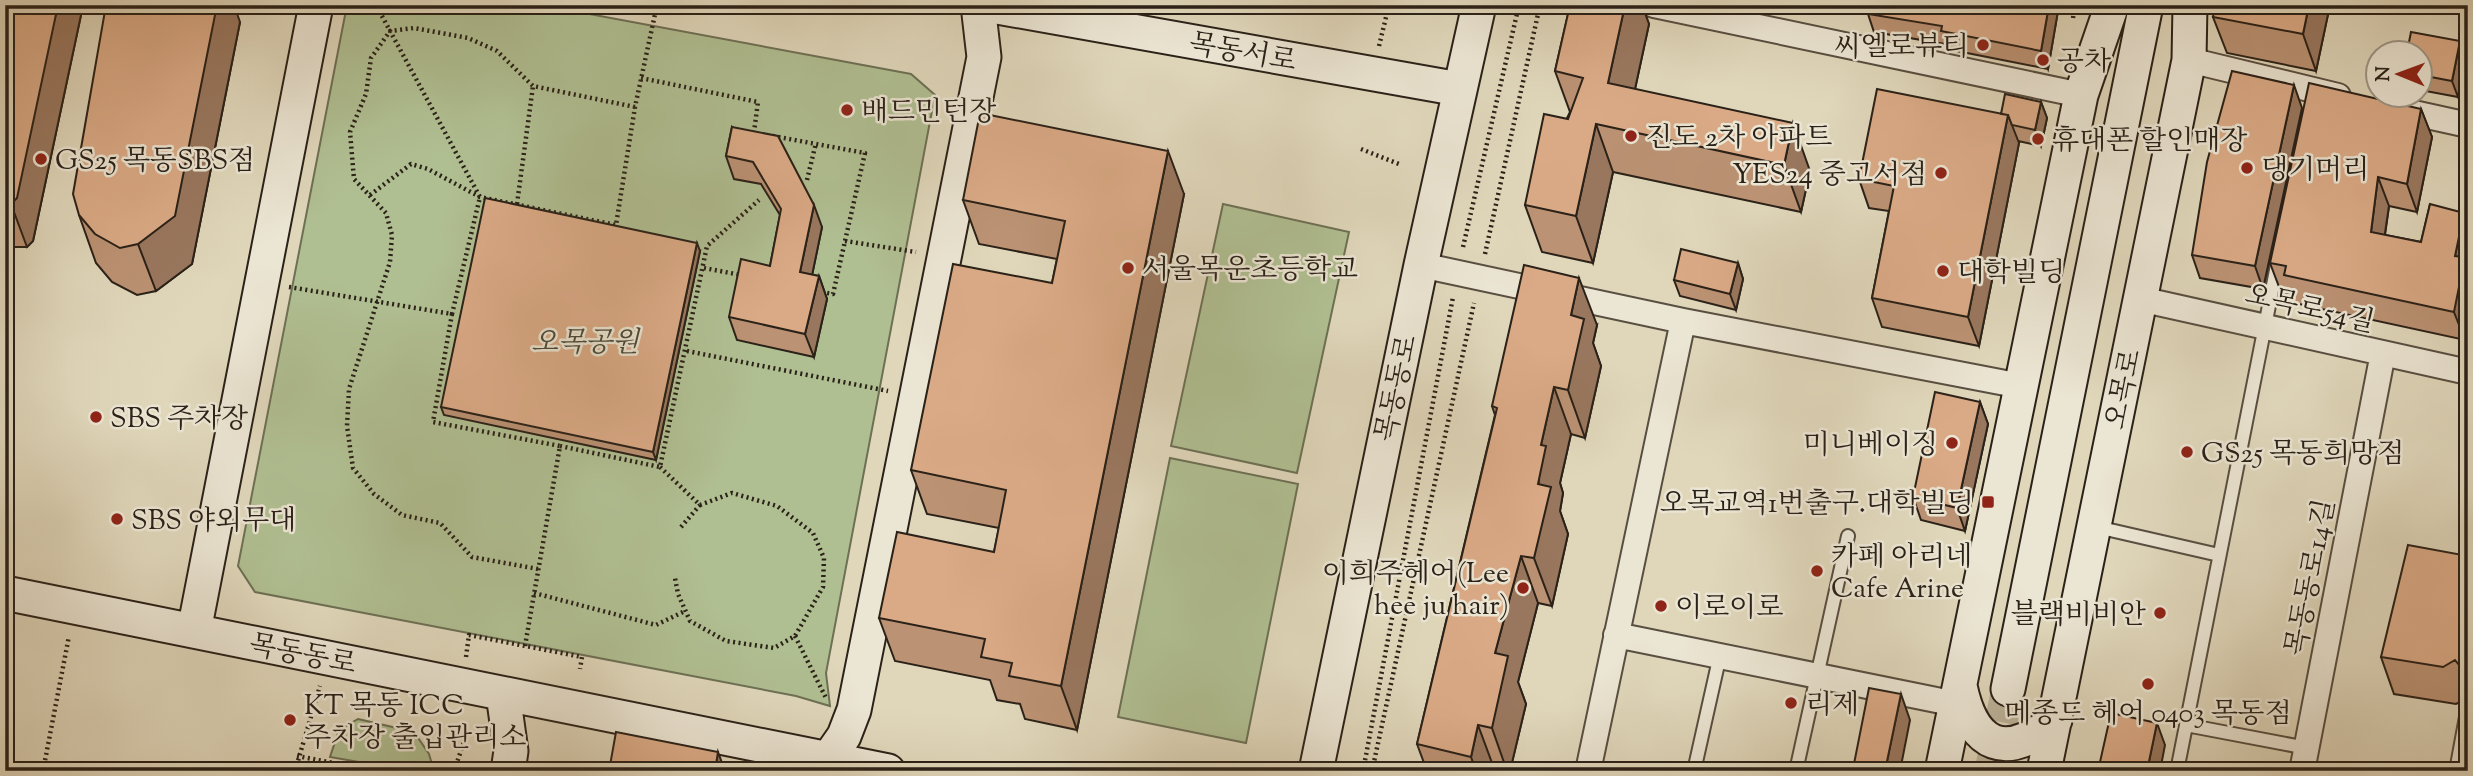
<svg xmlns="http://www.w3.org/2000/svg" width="2473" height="776" viewBox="0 0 2473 776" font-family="'Sorts Mill Goudy','Noto Serif KR',serif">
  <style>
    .green { fill: #b0bf92; stroke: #6d7055; stroke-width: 2 }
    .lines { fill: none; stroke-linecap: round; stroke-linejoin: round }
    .secondary-tunnel { stroke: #bcb39a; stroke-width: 33; stroke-dasharray: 33 17; stroke-linecap: butt }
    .lane-casing { stroke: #584e41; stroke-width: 16 }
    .street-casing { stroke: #584e41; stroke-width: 28 }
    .secondary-casing { stroke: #2a2118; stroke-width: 37 }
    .path { stroke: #2a2118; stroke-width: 4.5; stroke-dasharray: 2 3.5; stroke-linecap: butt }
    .lane { stroke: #ebe5d3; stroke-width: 12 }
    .street { stroke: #ebe5d3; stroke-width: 24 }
    .secondary { stroke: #ebe5d3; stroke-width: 33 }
    .wall { fill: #bb9273; stroke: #2a2118; stroke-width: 2 }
    .shaded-wall { fill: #99775e; stroke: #2a2118; stroke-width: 2 }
    .building { fill: #daaa86; stroke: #2a2118; stroke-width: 2 }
    .poi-dot { fill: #8f2418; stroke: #ebe5d3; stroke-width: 2.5 }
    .labels { text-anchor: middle; stroke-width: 5; stroke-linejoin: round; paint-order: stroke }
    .poi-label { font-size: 28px; fill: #2a2118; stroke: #ebe5d3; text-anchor: start }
    .street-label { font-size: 28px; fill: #2a2118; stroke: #ebe5d3 }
    .park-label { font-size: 28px; font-style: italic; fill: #4c4836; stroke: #ebe5d3 }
  </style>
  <rect width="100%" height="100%" fill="#e0d7bb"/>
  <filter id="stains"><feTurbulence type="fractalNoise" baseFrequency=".00286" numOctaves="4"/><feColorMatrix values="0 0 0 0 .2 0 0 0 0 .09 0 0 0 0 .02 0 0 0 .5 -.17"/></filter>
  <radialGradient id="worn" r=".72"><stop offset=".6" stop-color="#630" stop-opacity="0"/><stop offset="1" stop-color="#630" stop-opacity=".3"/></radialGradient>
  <path class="green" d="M347 5H541L911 74 935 95 826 673 830 706 796 696 255 592 238 566Z
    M1223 204 1349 232 1297 473 1171 446Z
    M1170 458 1298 484 1246 743 1118 717Z
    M358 719 414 732 429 754 434 771H411L330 757 339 730Z"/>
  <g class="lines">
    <path class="secondary-tunnel" d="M1991 771 2008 689"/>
    <g class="lane-casing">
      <path id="lane" d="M2097 527 2219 555
        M2186 725 2307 748
        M1694 771 1720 655
        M1796 771 1848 536
        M2177 771 2278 260
        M2456 771 2468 706"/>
    </g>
    <g class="street-casing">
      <path id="street" d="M1654 5 2081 95
        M2189 60 2338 96
        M2391 108 2468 125
        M1421 265 1683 321 2021 386
        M2140 299 2468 372
        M1616 635 1956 704
        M1588 771 1683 321
        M2302 771 2383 353"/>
    </g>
    <g class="secondary-casing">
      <path id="secondary" d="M986 5 1459 89
        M5 593 888 771
        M194 631 316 5
        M1960 686C1973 748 2006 761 2055 720
        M2008 689 2146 5
        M503 694 511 751 508 771
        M828 759 844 736 854 710 984 57 978 5
        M1316 771 1421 265 1479 5
        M1942 771 2081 95 2112 5
        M2044 771 2189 60 2190 5"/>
    </g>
    <path class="path" d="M2073 18 2075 5
      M1379 46 1389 5
      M641 78 758 102 754 132
      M773 136 865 153 833 294 821 292
      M1361 149 1399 164
      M807 180 816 143
      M370 195 411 164 428 169 480 197 616 225 635 107 657 5
      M517 204 533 86
      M845 241 916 252
      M1463 247 1519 5
      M1485 254 1540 5
      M704 268 741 275
      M289 287 452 314 480 197 376 5
      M452 314 433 422 560 446 525 646
      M687 351 888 391
      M560 446 660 467 707 246 759 200
      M660 467 700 505 732 493 777 506 813 533 824 558 823 587 795 636 774 648 726 641 690 621 678 594 675 578
      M681 527 700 505
      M538 569 472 557 440 523 402 515 374 494 353 468 347 426 349 389 390 262 392 235 386 213 354 179 350 132 366 94 371 58 390 31 414 28 468 38 497 51 533 86 635 107
      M534 593 656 625 685 611
      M795 636 826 698
      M466 657 469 635 582 657 580 669
      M297 756 376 771
      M43 771 69 636
      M295 771 320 686
      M454 771 464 742
      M1363 771 1453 297
      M1372 771 1474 303"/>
    <use href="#lane" class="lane"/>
    <use href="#street" class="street"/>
    <use href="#secondary" class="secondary"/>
  </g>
  <path class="wall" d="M5 5 81 15 33 241 27 247H5Z
    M1323 5H1356L1355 12Z
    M1570 5H1642L1649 24 1635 89 1810 171 1801 212 1613 172 1593 263 1542 252 1525 205 1570 112 1555 71Z
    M2059 5 2048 69 1947 49 1945 44 1874 32 1868 14 2018 13Z
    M2330 5 2316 71 2227 53 2213 17Z
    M240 22 192 264 156 291 137 295 112 282 96 263 79 215Z
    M2420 52 2465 56 2458 97 2420 90Z
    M2041 102 2047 118 2041 146 2018 141 2019 143 1979 346 1882 327 1872 298 1889 211 1869 208 1859 179 2001 114Z
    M2302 108 2263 289 2200 278 2192 255Z
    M2421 109 2432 137 2417 212 2389 206 2385 235 2421 242 2430 204 2465 340 2294 303 2290 293 2281 292 2270 263Z
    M732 127 822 227 812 275 819 276 827 299 814 357 737 340 729 317 770 266 780 215 761 184 734 179 726 156Z
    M1184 194 1077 730 1025 719 1020 704 997 700 990 680 895 661 879 618 994 552 999 528 927 514 911 470 1052 283 1057 259 979 244 963 200Z
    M700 251 656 460 444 415 441 407Z
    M1738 263 1743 279 1736 310 1680 296 1674 280Z
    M1597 325 1593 343 1601 366 1585 438 1571 434 1560 483 1563 493 1560 511 1568 534 1552 606 1538 603 1518 682 1526 704 1510 771H1427L1417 744 1495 415 1492 406Z
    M1980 402 1988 424 1965 531 1921 520 1913 497Z
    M2468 556V698L2456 704 2394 694 2381 657Z"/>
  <path class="shaded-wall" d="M58 5H77L81 15 33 241 27 247 11 204Z
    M214 5H234L240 22 192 264 156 291 138 244Z
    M1625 5H1642L1649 24 1626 131 1608 83Z
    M2049 5H2059L2048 69 2041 51Z
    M2309 5H2330L2316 71 2303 34Z
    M2460 41 2465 56 2458 97 2452 81Z
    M2294 85 2302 108 2263 289 2255 266Z
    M2041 102 2047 118 2041 146 2035 130Z
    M2421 109 2432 137 2417 212 2407 184Z
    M2008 115 2019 143 1979 346 1968 317Z
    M1793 123 1810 171 1801 212 1784 165Z
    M1596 124 1613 172 1593 263 1576 216Z
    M1168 151 1184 194 1077 730 1061 686Z
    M2378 177 2389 206 2381 260 2371 232Z
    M814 205 822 227 808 295 800 272Z
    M2464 213 2468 222V324L2465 340 2454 312 2455 256Z
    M697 243 700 251 656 460 653 452Z
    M1738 263 1743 279 1736 310 1730 294Z
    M819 276 827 299 814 357 805 334Z
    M1579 278 1597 325 1593 343 1601 366 1585 438 1568 390 1571 315Z
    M1554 387 1571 434 1560 483 1563 493 1560 511 1568 534 1552 606 1534 558 1541 445Z
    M1980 402 1988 424 1965 531 1957 508Z
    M1521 556 1538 603 1518 682 1526 704 1510 771H1507L1492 728 1495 653Z
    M1901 694 1910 720 1900 771H1885Z
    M2157 723 2165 745 2160 771H2147Z
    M1478 725 1495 771H1476L1471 757Z
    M718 752 725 771H715Z"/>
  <path class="building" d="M5 5H58L17 198 11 204H5Z
    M106 5H217L175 216 138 244 120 248 95 234 79 215 73 194Z
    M1570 5H1625L1608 83 1793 123 1784 165 1596 124 1576 216 1525 205 1544 114 1568 119 1583 78 1555 71Z
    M1869 5H1972L2018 13 2019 5H2049L2041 51 1941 31 1942 26 1868 14Z
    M2215 5H2309L2303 34 2213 17Z
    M2411 32 2460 41 2452 81 2420 75V52H2407Z
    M2232 71 2294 85 2255 266 2192 255 2207 162Z
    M2309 83 2421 109 2407 184 2378 177 2371 232 2421 242 2430 204 2464 213 2455 256 2465 257 2454 312 2284 275 2286 266 2270 263Z
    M1877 89 2008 115 1968 317 1872 298 1894 186 1859 179Z
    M2005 94 2041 102 2035 130 2012 125 2008 115 2001 114Z
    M980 113 1168 151 1061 686 1009 676 1012 663 981 657 985 639 879 618 897 532 994 552 1006 490 911 470 953 264 1052 283 1065 221 963 200Z
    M732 127 778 136 814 205 800 272 819 276 805 334 729 317 741 259 770 266 781 209 753 162 726 156Z
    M485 198 697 243 653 452 441 407Z
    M1681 249 1738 263 1730 294 1674 280Z
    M1524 265 1579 278 1571 315 1584 319 1568 390 1554 387 1541 445 1546 446 1538 484 1551 487 1534 558 1521 556 1495 653 1508 656 1492 728 1478 725 1471 757 1417 744 1497 408 1492 406Z
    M1935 392 1980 402 1957 508 1913 497Z
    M2408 545 2468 556V670H2463L2455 660 2443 667 2381 657Z
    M1869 688 1901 694 1885 771H1845L1846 768 1853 769Z
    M2111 713 2157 723 2147 771H2098Z
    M616 732 718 752 715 771H609Z"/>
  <g class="poi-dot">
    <circle cx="1983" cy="45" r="7"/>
    <circle cx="2043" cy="60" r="7"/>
    <circle cx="847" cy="110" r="7"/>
    <circle cx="1631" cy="136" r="7"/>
    <circle cx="2038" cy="139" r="7"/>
    <circle cx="41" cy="159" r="7"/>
    <circle cx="2247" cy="168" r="7"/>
    <circle cx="1941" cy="173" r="7"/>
    <circle cx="1128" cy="268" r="7"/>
    <circle cx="1943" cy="271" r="7"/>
    <circle cx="96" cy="417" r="7"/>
    <circle cx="1952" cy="443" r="7"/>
    <circle cx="2187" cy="452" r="7"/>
    <rect x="1981" y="495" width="14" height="14" rx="3.5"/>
    <circle cx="117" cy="519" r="7"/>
    <circle cx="1817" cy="571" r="7"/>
    <circle cx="1523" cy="588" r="7"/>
    <circle cx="1661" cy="606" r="7"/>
    <circle cx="2160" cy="613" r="7"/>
    <circle cx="2148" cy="684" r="7"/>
    <circle cx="1791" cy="703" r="7"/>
    <circle cx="290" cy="720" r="7"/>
  </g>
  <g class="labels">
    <g class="poi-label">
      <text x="1969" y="55" text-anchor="end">씨엘로뷰티</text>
      <text x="2057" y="70">공차</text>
      <text x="861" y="120">배드민턴장</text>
      <text x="1645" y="146">진도 2차 아파트</text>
      <text x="2052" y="149">휴대폰 할인매장</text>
      <text x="55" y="169">GS25 목동SBS점</text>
      <text x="2261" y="178">댕기머리</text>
      <text x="1927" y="183" text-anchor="end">YES24 중고서점</text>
      <text x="1142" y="278">서울목운초등학교</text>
      <text x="1957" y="281">대학빌딩</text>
      <text x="110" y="427">SBS 주차장</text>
      <text x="1938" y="453" text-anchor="end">미니베이징</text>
      <text x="2201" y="462">GS25 목동희망점</text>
      <text x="1974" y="512" text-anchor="end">오목교역1번출구.대학빌딩</text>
      <text x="131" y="529">SBS 야외무대</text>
      <text x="1831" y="565">카페 아리네<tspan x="1831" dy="32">Cafe Arine</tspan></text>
      <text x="1509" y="582" text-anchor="end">이희주헤어(Lee<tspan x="1509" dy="32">hee ju hair)</tspan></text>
      <text x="1675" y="616">이로이로</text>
      <text x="2146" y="623" text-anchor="end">블랙비비안</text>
      <text x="1805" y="713">리제</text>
      <text x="304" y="714">KT 목동 ICC<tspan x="304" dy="32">주차장 출입관리소</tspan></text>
      <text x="2148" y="722" text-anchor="middle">메종드 헤어 0403 목동점</text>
    </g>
    <g class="street-label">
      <text transform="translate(1243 51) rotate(10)" y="10">목동서로</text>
      <text transform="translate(2310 307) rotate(13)" y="10">오목로54길</text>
      <text transform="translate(1395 388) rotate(-78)" y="10">목동동로</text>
      <text transform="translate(2122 389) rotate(-78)" y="10">오목로</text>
      <text transform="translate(2309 577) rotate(-79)" y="10">목동동로14길</text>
      <text transform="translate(303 653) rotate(11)" y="10">목동동로</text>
    </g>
    <g class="park-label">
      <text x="585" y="351">오목공원</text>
    </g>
  </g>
  <rect width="2473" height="776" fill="none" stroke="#e0d7bb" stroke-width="28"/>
  <rect x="7" y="7" width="2459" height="762" fill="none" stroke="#2a2118" stroke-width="3.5"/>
  <rect x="14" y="14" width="2445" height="748" fill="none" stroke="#2a2118" stroke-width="2"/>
  <g transform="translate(2399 74) rotate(271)"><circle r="33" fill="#ebe5d3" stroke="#9e9788" stroke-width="2"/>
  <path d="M0-5L12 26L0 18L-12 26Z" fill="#8f2418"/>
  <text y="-10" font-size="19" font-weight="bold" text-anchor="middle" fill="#2a2118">N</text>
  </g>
  <rect width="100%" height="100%" filter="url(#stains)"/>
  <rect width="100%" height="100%" fill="url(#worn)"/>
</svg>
